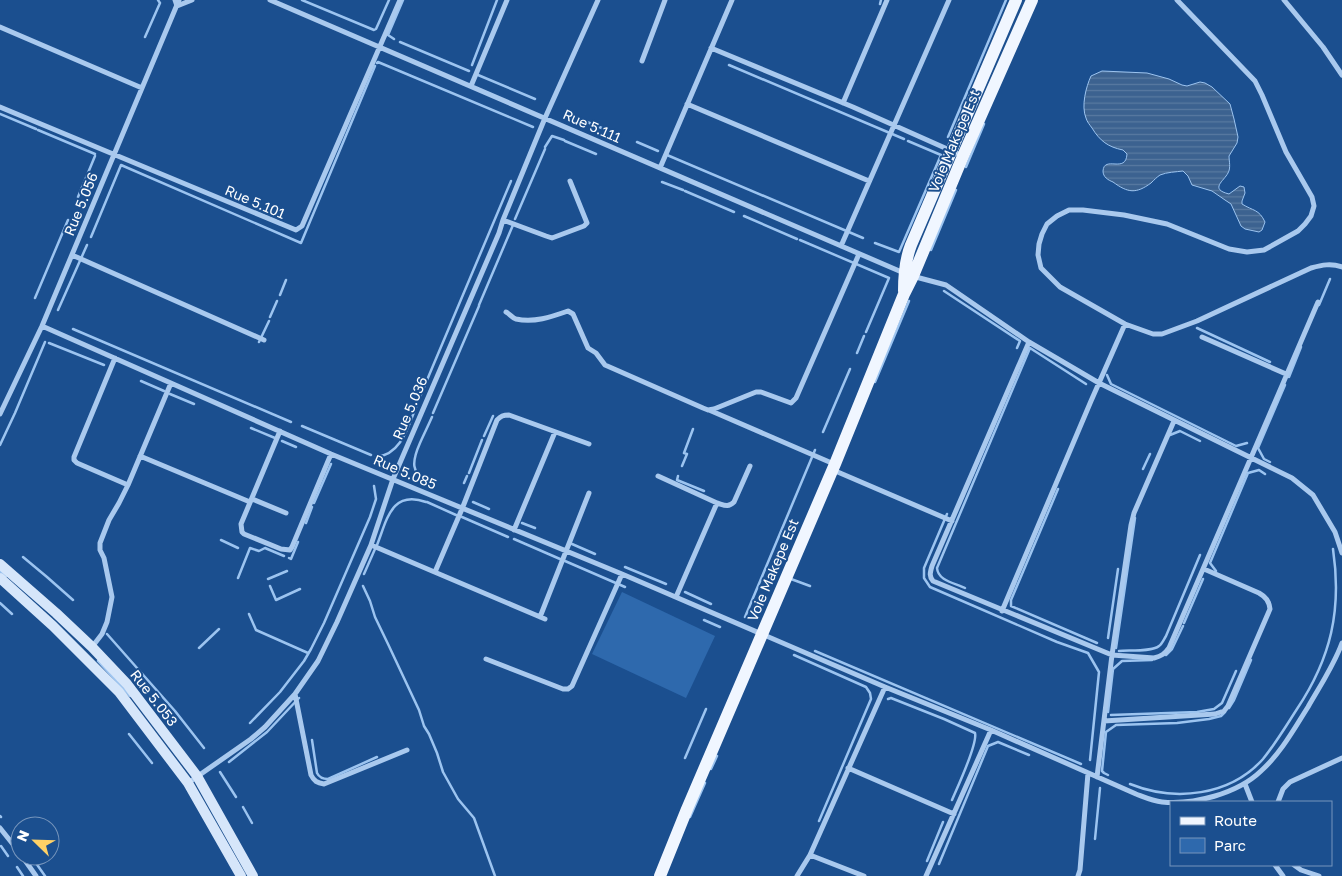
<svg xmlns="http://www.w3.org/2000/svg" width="1342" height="876" viewBox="0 0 1342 876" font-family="'Golos Text',sans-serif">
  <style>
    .green { fill: #2e69ad }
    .water { fill: url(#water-rules); stroke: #9cc4f0 }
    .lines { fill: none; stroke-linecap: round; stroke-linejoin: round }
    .stream { stroke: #9cc4f0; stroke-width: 2.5 }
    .minor { stroke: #a9c9ee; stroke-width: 5 }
    .secondary { stroke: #d6e6fa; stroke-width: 10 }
    .primary { stroke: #f0f6ff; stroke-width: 12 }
    .labels { text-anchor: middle; stroke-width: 4; stroke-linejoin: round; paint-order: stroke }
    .street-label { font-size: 14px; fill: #fff; stroke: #1b4f8f }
  </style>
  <defs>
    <pattern id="water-rules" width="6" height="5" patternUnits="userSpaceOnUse" patternTransform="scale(1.25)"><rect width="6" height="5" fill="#3c6290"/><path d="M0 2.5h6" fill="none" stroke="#597aa1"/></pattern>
  </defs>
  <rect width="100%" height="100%" fill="#1b4f8f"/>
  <path class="green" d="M622 592 715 636 686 698 592 654Z"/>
  <path class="water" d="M1102 71 1147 73 1169 79 1182 85 1187 86 1200 82 1205 83 1212 87 1230 104 1234 119 1238 137 1237 143 1229 156C1229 161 1231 168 1228 173 1224 181 1209 189 1229 194L1240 186 1244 187 1245 193 1242 201V204C1253 211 1259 209 1265 222L1262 230 1259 232 1245 229 1241 226 1231 204 1225 200 1212 191 1192 185 1188 176 1183 171C1176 172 1167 172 1160 175 1157 177 1154 180 1151 183 1136 194 1128 193 1113 182 1108 180 1103 177 1103 171 1104 155 1126 174 1127 154L1123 150C1108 147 1100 141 1092 128 1090 125 1087 122 1086 118 1081 106 1086 87 1091 76Z"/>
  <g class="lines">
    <path class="stream" d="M302 0 374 30 376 29 389 0
      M880 4 881 0
      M145 37 160 3 158 0
      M394 39 388 35 403 0
      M400 42 469 71
      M377 63 378 62 533 127
      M472 65 497 0
      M729 65 904 139
      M478 75 535 99
      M0 114 36 129
      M575 117 609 131
      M38 130 95 154
      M948 137 1006 0
      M565 141 596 154
      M637 142 658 151
      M545 147 552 136 564 140
      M667 155 863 238
      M966 167 984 124
      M662 182 683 190
      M685 191 734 212
      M78 197 95 156
      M744 216 797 239
      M515 219 545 149
      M91 237 121 165 301 243 375 66
      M800 240 889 278 866 332
      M875 243 899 252 941 155 908 141
      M931 250 956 190
      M944 291 1020 341 1017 348
      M280 295 286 280
      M35 298 68 220
      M479 305 513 225
      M1319 305 1330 279
      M58 310 87 245
      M270 317 277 301
      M1197 328 1270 362
      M73 329 291 422
      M259 342 269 321
      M49 343 104 365
      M857 353 864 336
      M1107 375 1111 384 1236 446 1247 443
      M1289 377 1301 347
      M141 381 164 391
      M875 382 909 301
      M170 394 194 404
      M419 399 511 181
      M433 413 479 306
      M302 426 371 455
      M251 428 275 438
      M823 432 850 369
      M1170 435 1180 431 1200 441
      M484 436 493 416
      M282 441 296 447
      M0 445 15 413 45 342
      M376 457C401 455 408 427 416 407
      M1270 462 1264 459 1258 448 1285 385
      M682 466 687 454 684 453 693 429
      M1143 469 1150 454
      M469 473 482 440
      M678 476 677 480 704 491
      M464 483 467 476
      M429 484C410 473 412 461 420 443 424 434 428 426 432 417
      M1058 489 1011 600V606L1097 643
      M427 502 456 515
      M473 502 489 509
      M314 503 331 464
      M947 514 924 568V578L930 587 1057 642 1088 653 1099 672 1090 760
      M462 517 508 537
      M306 523 312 507
      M522 523 535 528
      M514 539 560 559
      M221 540 238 548
      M572 544 595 554
      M377 545C387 520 391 490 426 502
      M23 557 47 577 73 600
      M289 558 291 559 298 542
      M565 561 625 587
      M625 567 666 584
      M0 571 6 576
      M1216 571 1210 563 1248 473 1259 470 1265 474
      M364 574 375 549
      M238 578 250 548 259 551 265 548 284 556
      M268 579 287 571
      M791 579 810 586
      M270 586 276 600 300 589
      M363 586 370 601 375 617 388 644 419 710 424 726 429 734 437 753 443 772 458 799 474 818 495 876
      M965 588C955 583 938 581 937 568L1030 348 1086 384
      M685 592 711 604
      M0 603 12 614
      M249 614 256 630 308 653
      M745 617 815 450
      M704 620 720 627
      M1184 623 1203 579
      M107 634 175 711 204 748
      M1108 638 1118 569
      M199 648 219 629
      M1116 648 1135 518
      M815 651 1081 764
      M1119 651C1128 650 1152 652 1159 646 1162 644 1164 639 1166 636L1200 555
      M794 655 866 687 870 693 871 699 819 821
      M1166 655 1172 649 1183 626
      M98 661 130 696
      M888 699 891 698 944 719 975 733C978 744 957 788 952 800
      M1229 708 1234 700 1251 660
      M1108 712 1113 669 1122 661 1152 660
      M1111 715 1197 712 1214 709 1222 703 1236 671
      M250 723 280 692 304 661 311 649 324 623 370 517 376 499 374 486
      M129 734 152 763
      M312 740 317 773C319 777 323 779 328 779L377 757
      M685 758 706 709
      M229 762 267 732 299 698
      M711 769 717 756
      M220 772 236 797
      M1108 775 1104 773 1102 771 1106 732 1116 725 1177 723 1209 719 1221 716 1225 712
      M1130 784C1175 802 1230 796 1263 759 1276 743 1286 726 1297 709 1331 658 1342 610 1333 549
      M243 807 252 823
      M0 816 1 817
      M690 817 705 783
      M1095 839 1100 788
      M1 846 8 856
      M31 856 45 876
      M927 861 943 822
      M939 864 988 746 998 742 1029 755
      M17 867 23 876"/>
    <path class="minor" d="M175 0 177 6 192 0
      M270 0 904 273
      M1177 0 1255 81 1262 95 1286 152 1312 197 1314 206 1311 216 1305 224 1298 231 1264 250 1247 252 1229 249 1167 224 1124 215 1083 210H1069L1057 216 1047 224 1042 234 1039 244 1038 255 1041 268 1060 287 1125 324 1153 334H1162L1197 321 1311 268C1322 265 1331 263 1342 267
      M1284 0 1323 47 1342 75
      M0 27 142 88
      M711 48 853 107 963 156
      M642 61 665 0
      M471 86 507 0
      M843 103 887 0
      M687 104 869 181
      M0 107 296 230 302 226 400 0
      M660 168 732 0
      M503 220 546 236 552 238 584 226 587 223 570 181
      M841 246 949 0
      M72 255 264 340
      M912 276 946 285 1029 342 1099 383 1292 478 1313 495 1335 532 1342 553
      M506 312C510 314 512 318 516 319 534 323 551 317 568 311L573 314 588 348 596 353 605 365 703 408 708 410 714 409 756 392H761L791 403 796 398 859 254
      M42 326 331 454 622 574 885 687 991 730 1136 794C1144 797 1153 801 1162 802 1193 805 1237 794 1261 771 1281 753 1294 729 1308 707 1320 686 1334 665 1342 643
      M1202 337 1286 374
      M1029 342 932 566C930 573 929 576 933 581L1112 655 1154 658C1161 656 1165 654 1169 648L1318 302
      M115 358 74 457V460L77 463 128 485
      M709 410 834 464
      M0 414 42 326 179 0
      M280 431 241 524 242 532 244 534 281 549 290 550 292 547 331 454
      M140 456 250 502
      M833 470 952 521
      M658 476 717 503
      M252 499 286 513
      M514 530 555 432
      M371 545 545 619
      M435 572 462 509 497 420C501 416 503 415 509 415L589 444
      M676 597 717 503C724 505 728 508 734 502L750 466
      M1002 611 1091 401 1125 324
      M540 617 589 493
      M92 647 102 634 107 622 112 597 104 558 100 550V543L109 520 119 503 128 485 171 383
      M486 659 563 689H568L572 686 622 574
      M295 694 311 775C314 781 317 783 324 784L407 750
      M1104 721 1215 714 1224 711 1228 706 1270 609C1269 601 1266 597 1259 593L1204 569
      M848 768 954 814
      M1097 777 1112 655 1131 525 1134 513 1174 421
      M188 783 251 739 265 727 295 694 318 661 337 622 371 545 393 479 499 233 503 220 545 118 598 0
      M1245 784 1252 802
      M1278 802 1283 789 1290 782 1342 758
      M0 828 20 853
      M810 855 864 876
      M22 856 36 876
      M1275 865 1283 876
      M1294 865 1301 870 1319 876
      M797 876 810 855 885 687
      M926 876 991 730
      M1078 876 1080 870 1088 773"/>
    <path class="secondary" d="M0 564 56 613 92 647 127 684 197 776 253 876
      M0 578 53 626 119 692 188 783 241 876"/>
    <path class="primary" d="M904 291C904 275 905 260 911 245L1016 0
      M660 876 687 809 835 464 904 294 913 276 963 156 1032 0"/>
  </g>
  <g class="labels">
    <g class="street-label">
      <text transform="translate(592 126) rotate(24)" y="5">Rue 5.111</text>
      <text transform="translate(954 141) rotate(-67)" y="5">Voie Makepe Est</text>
      <text transform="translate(255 202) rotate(23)" y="5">Rue 5.101</text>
      <text transform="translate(81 204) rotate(-68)" y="5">Rue 5.056</text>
      <text transform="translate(410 408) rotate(-67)" y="5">Rue 5.036</text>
      <text transform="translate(405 472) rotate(23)" y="5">Rue 5.085</text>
      <text transform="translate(773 570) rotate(-67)" y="5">Voie Makepe Est</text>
      <text transform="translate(154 698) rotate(52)" y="5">Rue 5.053</text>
    </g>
  </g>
  <rect x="1170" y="801" width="162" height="65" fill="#1b4f8f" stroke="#7695bc"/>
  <rect x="1180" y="817" width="25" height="8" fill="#f0f6ff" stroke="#7695bc"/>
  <text x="1214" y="826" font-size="15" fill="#ffffff">Route</text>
  <rect x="1180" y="838" width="25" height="15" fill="#2e69ad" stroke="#7695bc"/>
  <text x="1214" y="851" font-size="15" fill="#ffffff">Parc</text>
  <g transform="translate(35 841) rotate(293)"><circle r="24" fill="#1b4f8f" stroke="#7695bc"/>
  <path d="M0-4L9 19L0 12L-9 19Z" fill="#ffd166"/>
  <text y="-8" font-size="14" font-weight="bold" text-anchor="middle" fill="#ffffff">N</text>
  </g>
</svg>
